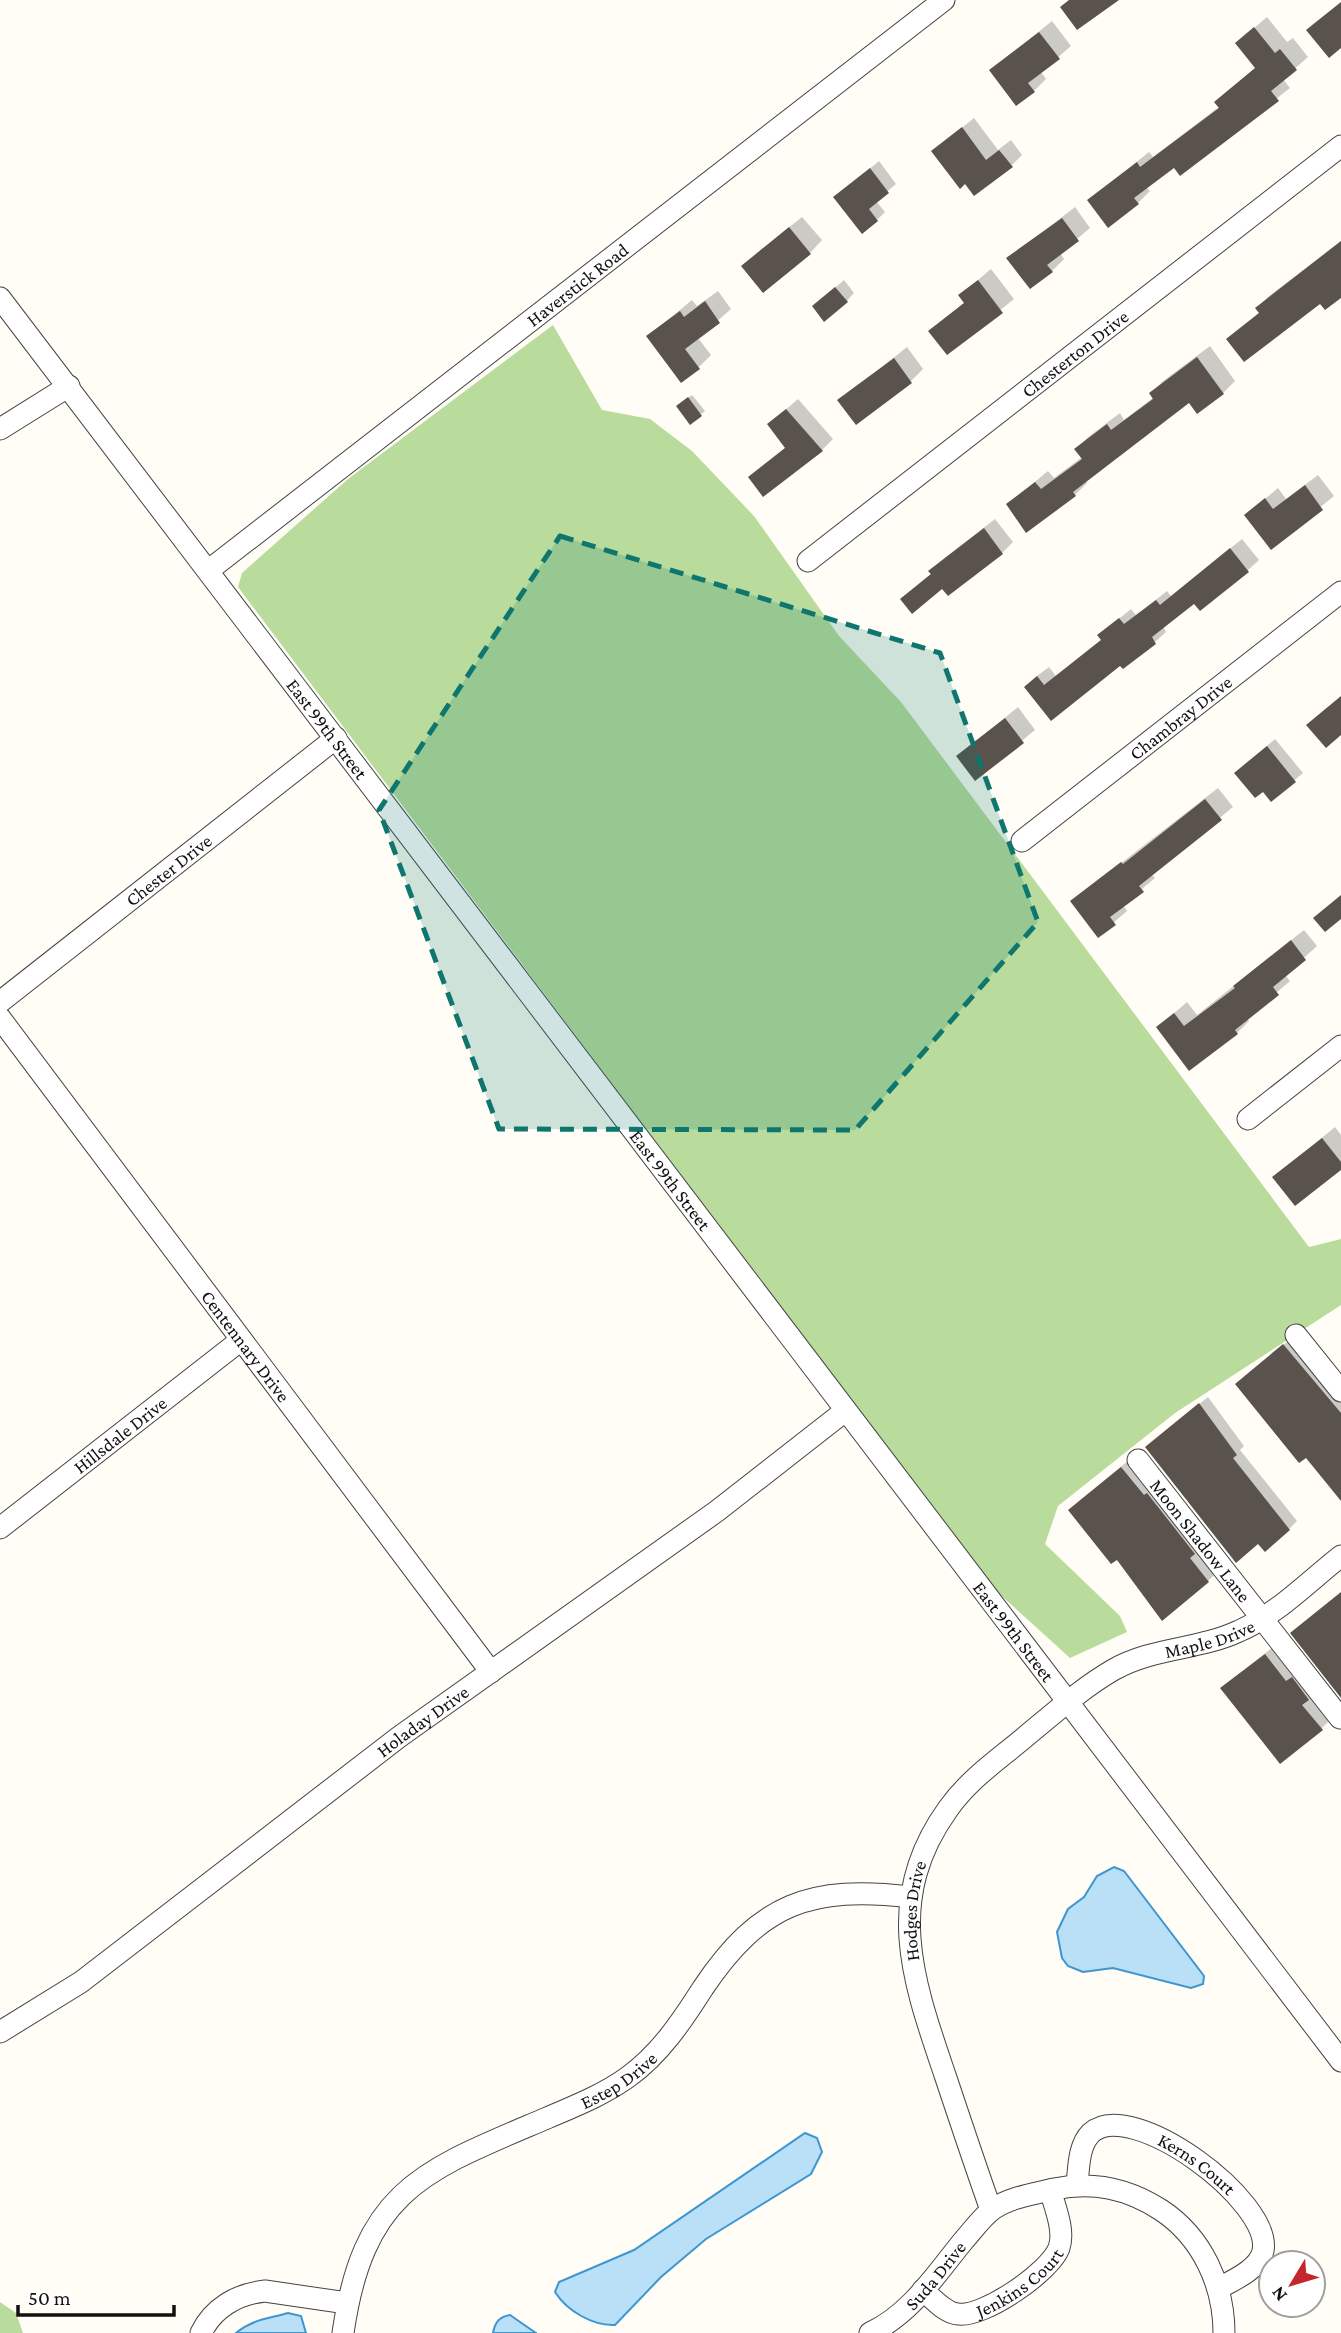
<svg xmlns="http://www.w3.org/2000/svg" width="1341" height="2333" viewBox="0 0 1341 2333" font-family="'Crimson Pro',serif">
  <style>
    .forest { fill: #b9dc9c }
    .water { fill: #b9e0f7; stroke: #3f96cf; stroke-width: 2 }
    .shadow { fill: #0003 }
    .building { fill: #5a524d }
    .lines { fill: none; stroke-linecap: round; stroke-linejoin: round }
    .minor-casing { stroke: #444; stroke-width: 23 }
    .minor { stroke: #fff; stroke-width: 21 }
    .marked { fill: #0f766e; fill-opacity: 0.2; stroke: #0f766e; stroke-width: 5; stroke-dasharray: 14 9; stroke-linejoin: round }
    .labels { text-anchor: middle; stroke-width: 7; stroke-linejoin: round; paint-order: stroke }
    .street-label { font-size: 19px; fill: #111; stroke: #fff }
  </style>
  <rect width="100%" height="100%" fill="#fffdf5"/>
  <path class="forest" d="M553 325 602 410 650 419 692 451 754 516 839 636 901 702 1309 1247 1341 1239V1305L1175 1413 1058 1506 1045 1544 1120 1616 1127 1632 1070 1658 993 1588 957 1542 238 587 242 573 348 479Z
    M0 2302 16 2313 23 2333H0Z"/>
  <path class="water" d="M1114 1867 1124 1871 1204 1976 1203 1984 1191 1988 1113 1968 1083 1972 1068 1966 1062 1958 1057 1932 1068 1909 1084 1897 1097 1876Z
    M805 2133 817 2138 822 2152 811 2174 706 2239 661 2277 615 2325C593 2326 567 2311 555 2292L559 2282 634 2250Z
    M288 2313 301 2316 306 2333H236C253 2319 268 2319 288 2313Z
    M510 2315 536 2333H537H493C495 2322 499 2317 510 2315Z"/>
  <path class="shadow" d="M1267 17 1287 42 1293 38 1308 57 1283 79 1290 88 1181 174 1174 166 1146 187 1150 191 1138 203 1089 200 1149 152 1153 157 1220 106 1216 102 1257 67 1237 43Z
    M1052 21 1071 46 1041 72 1046 79 1034 91 991 70Z
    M974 118 998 150 1011 140 1022 155 1012 165 933 151Z
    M879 161 896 184 876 201 885 212 877 220 835 197Z
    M1075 207 1090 228 1060 253 1064 259 1052 271 1009 258Z
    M802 217 822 240 810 253 756 254Z
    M1341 241V296L1228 339 1260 312 1257 308 1269 296Z
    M991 269 1014 299 947 353 931 331 965 302 960 295Z
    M844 280 854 293 847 301 822 299Z
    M718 291 731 309 698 338 711 355 699 367 648 336 692 300 697 306Z
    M1210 346 1235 381 1223 393 1198 412 1189 400 1085 480 1087 483 1075 495 1008 504 1048 471 1054 478 1082 457 1076 449 1088 437 1120 413 1124 420 1154 397 1151 393 1163 381Z
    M907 347 923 369 911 381 840 401Z
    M692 395 705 411 690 423 681 403Z
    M798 399 833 439 822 450 750 477 786 447 769 424Z
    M1318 475 1334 496 1271 547 1246 515 1278 488 1286 499Z
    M995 519 1013 542 1002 553 948 594 943 586 913 589 932 573 931 571 942 560Z
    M1242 539 1259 560 1248 570 1200 609 1195 602 1163 626 1166 632 1155 642 1123 667 1121 664 1052 719 1037 676 1049 667 1056 676 1102 639 1099 635 1131 609 1136 615 1167 591 1171 596Z
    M1018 707 1035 730 975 779 958 756Z
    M1275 739 1303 773 1271 800 1244 765Z
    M1218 788 1233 807 1151 874 1155 878 1123 905 1127 911 1098 936 1072 901Z
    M1304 930 1317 946 1285 975 1290 981 1247 1018 1249 1021 1237 1033 1158 1027 1187 1002 1197 1015Z
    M1335 1127 1341 1135V1168L1274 1177Z
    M1292 1338 1341 1399V1499L1245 1376Z
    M1208 1397 1244 1446 1240 1450 1297 1521 1289 1529 1155 1440Z
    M1129 1460 1216 1573 1208 1581 1078 1502Z
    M1273 1647 1316 1691 1310 1697 1329 1721 1321 1729 1230 1681Z"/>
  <path class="building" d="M1069 0H1119L1077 30 1060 7Z
    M1341 2V48L1329 58 1306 30Z
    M1254 27 1275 53 1280 49 1297 70 1271 91 1279 101 1180 176 1174 168 1134 198 1139 204 1108 228 1087 200 1137 162 1140 167 1219 108 1214 102 1255 68 1235 43Z
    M1039 32 1060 59 1028 83 1035 92 1016 106 989 70Z
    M962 127 986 160 999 150 1013 167 974 196 965 184 960 189 931 151Z
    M870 168 889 193 869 209 878 221 862 234 833 197Z
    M1062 218 1079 241 1047 265 1053 272 1030 289 1006 258Z
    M789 227 811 254 763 293 741 266Z
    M1341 241V298L1325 310 1320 304 1244 362 1226 339 1259 313 1255 308Z
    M978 280 1003 313 947 355 928 331 964 303 958 295Z
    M835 287 848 302 824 322 812 306Z
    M705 301 720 323 685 349 700 369 681 383 646 336 680 311 684 317Z
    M1197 357 1224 394 1197 414 1189 403 1073 492 1076 496 1026 533 1006 504 1035 482 1041 489 1082 459 1074 449 1107 424 1111 430 1153 399 1149 393Z
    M894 358 912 383 856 425 837 400Z
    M688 397 702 416 690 425 676 406Z
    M786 409 823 451 763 497 748 477 785 448 767 424Z
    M1305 485 1323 510 1271 550 1244 515 1265 498 1273 509Z
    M984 528 1003 554 948 596 942 589 912 614 900 599 931 574 928 571Z
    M1230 548 1249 572 1200 611 1194 604 1152 637 1156 644 1123 669 1120 666 1051 721 1024 687 1037 676 1044 685 1101 640 1097 635 1119 618 1124 624 1156 600 1160 605Z
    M1341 696V735L1326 748 1306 725Z
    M1005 718 1024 743 975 781 956 756Z
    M1267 746 1296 782 1271 802 1263 792 1255 798 1234 773Z
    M1205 799 1222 820 1139 886 1144 892 1110 917 1116 925 1098 938 1070 901 1121 862 1123 864Z
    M1341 895V919L1325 932 1313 918Z
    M1291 940 1306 960 1273 987 1279 995 1235 1030 1238 1034 1189 1071 1156 1027 1174 1013 1184 1026 1235 988 1233 986Z
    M1322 1138 1341 1162V1170L1295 1206 1272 1177Z
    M1283 1344 1341 1413V1501L1306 1458 1299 1463 1235 1384Z
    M1199 1403 1237 1455 1233 1458 1290 1530 1265 1552 1258 1544 1236 1563 1145 1447Z
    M1121 1467 1144 1495 1147 1493 1195 1554 1190 1558 1209 1582 1162 1621 1117 1560 1111 1564 1068 1510Z
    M1341 1592V1698L1290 1633Z
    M1265 1654 1286 1681 1292 1677 1309 1700 1302 1705 1323 1730 1280 1764 1220 1688Z"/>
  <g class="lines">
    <g class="minor-casing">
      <g id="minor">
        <path id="s1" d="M0 298 1341 2061"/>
        <path d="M0 429 69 386"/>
        <path id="s2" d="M808 561 1341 146"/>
        <path id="s3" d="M209 570 944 0"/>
        <path id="s4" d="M1022 841 1341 592"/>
        <path id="s5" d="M0 1002 336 738"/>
        <path id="s6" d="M0 1018 491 1672"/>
        <path d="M1248 1119 1341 1046"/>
        <path d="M1296 1335 1341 1391"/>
        <path id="s7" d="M1138 1460 1340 1718"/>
        <path id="s8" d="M0 1528 241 1340"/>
        <path id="s9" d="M0 2032 81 1982 399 1737 717 1511 845 1411"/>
        <path id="s10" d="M1077 2184C1079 2168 1078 2146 1091 2133 1130 2096 1273 2201 1263 2251 1259 2269 1234 2280 1219 2288"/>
        <path id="s11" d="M991 2210C975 2165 960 2120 945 2075 913 1981 883 1899 948 1809 969 1779 998 1760 1025 1737 1053 1714 1082 1688 1113 1670 1153 1647 1199 1650 1239 1631 1276 1615 1309 1581 1341 1556"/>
        <path id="s12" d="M923 2290C933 2299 945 2313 958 2314 983 2318 1050 2272 1059 2248 1065 2231 1055 2207 1050 2190"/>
        <path d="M201 2333C213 2308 237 2294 265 2291L347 2303"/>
        <path id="s13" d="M343 2333C364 2188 425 2170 547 2118 575 2106 603 2095 628 2077 660 2054 682 2021 703 1988 760 1903 811 1885 911 1897"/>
        <path id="s14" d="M870 2333C911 2314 936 2274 964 2240 973 2230 982 2217 993 2209 1011 2197 1034 2194 1054 2189 1093 2181 1127 2188 1161 2210 1202 2237 1224 2285 1224 2333"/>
      </g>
    </g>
    <use href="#minor" class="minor"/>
  </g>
  <path class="marked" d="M560 536 940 653 1038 922 855 1130 499 1129 379 810Z"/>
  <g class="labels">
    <g class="street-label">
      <text dy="7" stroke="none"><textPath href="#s3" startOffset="466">Haverstick Road</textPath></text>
      <text dy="7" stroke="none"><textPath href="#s2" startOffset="338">Chesterton Drive</textPath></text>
      <text dy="7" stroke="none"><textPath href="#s4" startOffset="201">Chambray Drive</textPath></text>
      <text dy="7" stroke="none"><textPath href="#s1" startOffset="541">East 99th Street</textPath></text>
      <text dy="7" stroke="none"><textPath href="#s5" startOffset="214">Chester Drive</textPath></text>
      <text dy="7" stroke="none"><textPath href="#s1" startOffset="1108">East 99th Street</textPath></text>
      <text dy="7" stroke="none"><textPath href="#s6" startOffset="410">Centennary Drive</textPath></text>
      <text dy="7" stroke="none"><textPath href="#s8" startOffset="152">Hillsdale Drive</textPath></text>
      <text dy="7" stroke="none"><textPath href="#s7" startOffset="102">Moon Shadow Lane</textPath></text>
      <text dy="7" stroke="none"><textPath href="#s1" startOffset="1675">East 99th Street</textPath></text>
      <text dy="7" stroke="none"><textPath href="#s11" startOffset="740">Maple Drive</textPath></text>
      <text dy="7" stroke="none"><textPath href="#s9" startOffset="525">Holaday Drive</textPath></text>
      <text dy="7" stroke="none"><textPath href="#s11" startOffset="312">Hodges Drive</textPath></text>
      <text dy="7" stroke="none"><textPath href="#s13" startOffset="399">Estep Drive</textPath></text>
      <text dy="7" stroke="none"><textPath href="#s10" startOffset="172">Kerns Court</textPath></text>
      <text dy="7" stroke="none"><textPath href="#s14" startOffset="88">Suda Drive</textPath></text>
      <text dy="7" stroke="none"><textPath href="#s12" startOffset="114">Jenkins Court</textPath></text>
    </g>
  </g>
  <g transform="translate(1292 2284) rotate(232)"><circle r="33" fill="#ffffff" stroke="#a0a0a0" stroke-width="2"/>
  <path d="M0-5L12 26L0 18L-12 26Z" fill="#c4262e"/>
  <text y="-10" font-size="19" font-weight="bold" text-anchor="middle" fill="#111111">N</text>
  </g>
  <path d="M18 2305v10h156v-10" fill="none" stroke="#111111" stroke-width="3.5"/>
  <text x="28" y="2305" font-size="21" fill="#111111" stroke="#ffffff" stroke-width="5" paint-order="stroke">50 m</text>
</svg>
